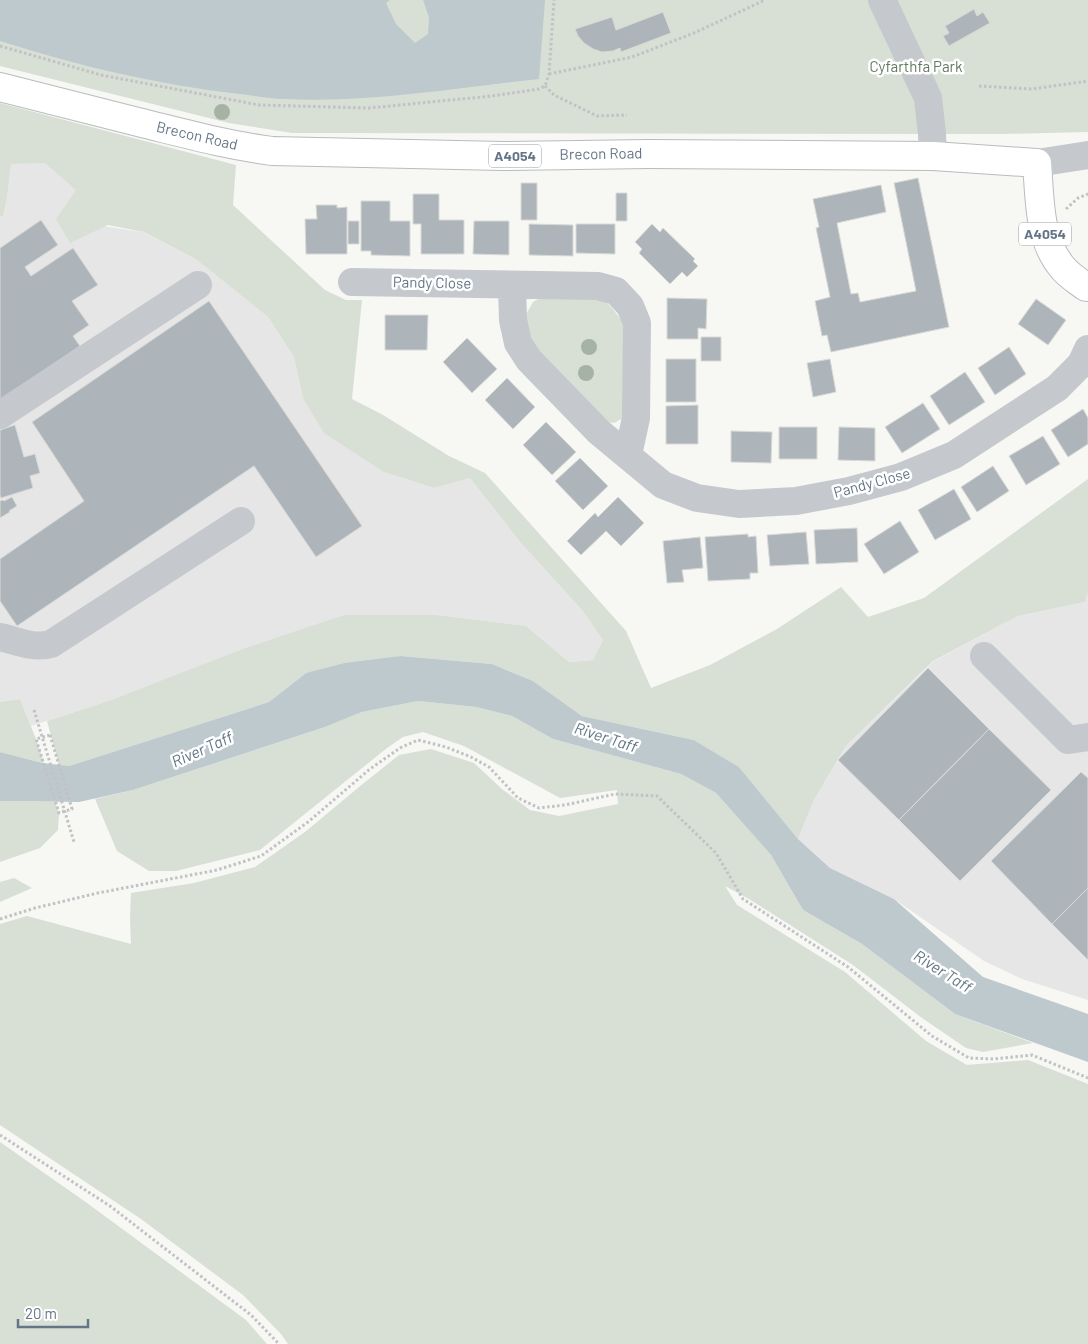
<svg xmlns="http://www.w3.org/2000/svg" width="1088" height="1344" viewBox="0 0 1088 1344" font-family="Barlow,sans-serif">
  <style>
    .built { fill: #e5e6e5 }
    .green { fill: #d8dfd5 }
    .water { fill: #bec9ce }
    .building { fill: #adb5bb; stroke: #d9d9d6 }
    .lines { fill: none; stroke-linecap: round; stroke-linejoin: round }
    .major-casing { stroke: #b8bcc0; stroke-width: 30 }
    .path { stroke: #c0c2c5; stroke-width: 3; stroke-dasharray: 2.5 2.5; stroke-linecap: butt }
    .minor { stroke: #c5c8cc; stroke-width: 28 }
    .major { stroke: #fff; stroke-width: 28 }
    .tree { fill: #a6b2a3 }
    .labels { text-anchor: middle; stroke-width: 5; stroke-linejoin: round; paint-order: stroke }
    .shield { fill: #fff; stroke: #929eab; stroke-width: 1 }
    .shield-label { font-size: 14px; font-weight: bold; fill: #647587 }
    .park-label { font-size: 15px; fill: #637960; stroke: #fff }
    .street-label { font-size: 15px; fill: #647587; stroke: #fff }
    .water-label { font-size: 16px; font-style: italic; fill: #607783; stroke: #fff }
  </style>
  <rect width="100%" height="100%" fill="#f7f7f4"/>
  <path class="built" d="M45 162 77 190 56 219 143 232 197 260 268 317 294 357 303 398 384 472 434 488 470 478 521 543 582 610 603 640 593 660 569 662 526 626 437 615H344L114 699 31 726 20 699 0 702V216L3 217 7 198 11 164Z
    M1088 592V1000L1022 979 984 961 894 899 830 868 798 839 814 800 845 747 934 661 1018 616 1085 602Z"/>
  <path class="green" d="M0 0H1088V132L1000 134 292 133 229 123 0 66Z
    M0 103 236 165 233 205 325 290 346 300H362L352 399 383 415 449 456 485 473 626 631 651 688 710 665 777 629 841 587 868 617 924 598 1088 479V592L1085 602 1018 616 933 661 845 747 814 800 798 839 739 767 694 740 582 716 533 681 492 664 401 656 306 673 269 702 69 766 59 765 47 721 114 699 243 649 344 615H437L526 626 569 662 593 660 603 640 582 610 521 543 470 478 434 488 384 472 324 433 303 398 294 357 268 317 197 260 144 232 108 225 70 243 56 219 76 190 45 163 11 164 7 198 3 217 0 216Z
    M548 293 603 299 612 308 622 321 626 335 623 418 614 423 605 422 533 351 524 318 533 302Z
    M20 699 36 739 44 763 0 752V702Z
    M418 701 476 707 512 716 553 739 681 774 716 793 771 855 803 910 862 944 955 1014 1033 1043 983 1052 966 1048 922 1018 853 965 749 899 725 886 737 905 845 972 926 1041 967 1065 1028 1060 1088 1084V1344H288L281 1334 243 1295 141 1219 0 1125V924L27 916 131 944 130 919 131 893 194 883 255 867 305 832 359 787 399 755 431 749 474 763 502 789 530 810 559 816 618 804 617 790 560 798 464 746 423 732 403 737 387 748 260 850 176 871H149L117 851 95 799 133 790 325 727 362 712Z
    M0 801 55 802 59 813 58 830 40 848 0 862Z
    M14 878 32 888 0 902V882Z
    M0 1142 87 1203 246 1320 267 1344H0Z"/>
  <path class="water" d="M0 0H390L386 3 396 24 415 43 428 34 429 17 423 0H545L539 79C455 88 370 103 286 99 271 99 255 96 240 94 159 85 78 66 0 41Z
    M401 656 492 664 533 681 582 716 694 740 739 767 798 839 830 868 894 899 983 977 1088 1014V1062L955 1014 862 944 803 910 771 855 716 793 681 774 553 739 512 716 476 707 418 701 362 712 325 727 133 790 79 802 0 801V752L43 763 69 766 269 702 306 673 345 663Z"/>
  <path class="building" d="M974 9 977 16 983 12 990 23 949 46 943 36 949 33 945 26Z
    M663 12 671 33 621 52 620 48 613 51 602 52 593 49 584 43 578 36 575 29 612 17 616 30Z
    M918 178 949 327 831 352 827 335 822 336 815 301 830 297 816 228 819 227 813 199 881 185 886 212 837 223 851 294 858 293 860 302 916 291 894 183Z
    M521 183H537V220H521Z
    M616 193H627V221H616Z
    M413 194H439V220H464V254H421V224H413Z
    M361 201H390V221H410V256L371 255V251H361Z
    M316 205H337V208L347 207V254H306L305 219H317Z
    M41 220 58 245 25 267 31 276 73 248 98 285 72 301 89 325 73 336 80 346 0 400V248Z
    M348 221H359V244H348Z
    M474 221H509V255L473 254Z
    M529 224 573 225V256L529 255Z
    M576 224H615V254L576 253Z
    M652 224 660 232 663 228 695 259 693 261 698 266 687 277 682 272 670 284 639 253 642 249 635 242Z
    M667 298 707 299 706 329 698 328V339H667Z
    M1036 299 1066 320 1048 345 1018 324Z
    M209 301 362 526 316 557 254 466 17 626 0 601V559L84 501 32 422Z
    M385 315H428L427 350H385Z
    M701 337H721V361H701Z
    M467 338 497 369 472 393 443 362Z
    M1009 347 1026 374 995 395 978 368Z
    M666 359H696V402H666Z
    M830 359 836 392 813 397 807 363Z
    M965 372 985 402 949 425 930 396Z
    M507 378 535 407 513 429 485 400Z
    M923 403 940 429 902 453 885 427Z
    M698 405V444H666V406Z
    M1083 409 1088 418V444L1068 457 1051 430Z
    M546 422 576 452 552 475 523 445Z
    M15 425 24 457 35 454 40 473 30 476 33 488 1 498 0 495V430Z
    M779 427H817V459H779Z
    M839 427 875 428V461L838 460Z
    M731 431 772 432 771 463 731 462Z
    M1043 436 1060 464 1026 485 1009 456Z
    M580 458 608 486 583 510 555 481Z
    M993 466 1009 491 977 512 961 487Z
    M954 489 971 519 935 540 918 510Z
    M12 497 17 506 9 511 10 512 0 518V501L3 500 4 501Z
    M618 497 644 523 621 546 606 531 581 555 567 541 595 513 598 517Z
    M900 521 919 552 884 574 864 544Z
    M857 528 858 562 816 564 814 530Z
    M806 532 809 564 770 566 767 535Z
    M748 534V537L756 536 758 573H750V579L708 581 705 537Z
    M700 537 703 568 682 570 684 582 667 583 663 541Z
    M928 668 989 729 899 820 838 760Z
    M989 729 1051 790 960 881 899 820Z
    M1081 772 1088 778V888L1052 924 991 861Z
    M1088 888V960L1052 924Z"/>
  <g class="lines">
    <g class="major-casing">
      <path id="major" d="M0 87C46 99 92 110 138 122 183 133 226 145 272 151L503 156 648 154 933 156 1037 163C1040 199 1038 238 1062 267 1068 275 1078 281 1086 287H1088"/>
    </g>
    <path class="path" d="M0 46 101 75 259 105 369 108 492 96 539 89 545 86 549 74 554 0
      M549 74 632 57 694 33 765 0
      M545 86 554 95 597 116 627 115
      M979 86 1032 89 1088 81
      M1066 209 1078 198 1088 194
      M34 710 74 842
      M50 735 72 809 59 813 36 739Z
      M0 919 35 908 98 893 217 870 261 856 308 822 370 769 400 748 418 740 446 747 471 757 489 767 518 798 539 808 565 805 615 794 657 796 716 853 743 899 848 967 932 1036 969 1058 994 1059 1032 1055 1088 1078
      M0 1135 110 1206 251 1315 279 1344"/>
    <path class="minor" d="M882 0 928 98 932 134 933 156
      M1037 163 1088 155
      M352 282 598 286 616 291 630 306 637 323 636 418 628 455
      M512 285 513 320 518 343 529 360 599 432 663 485 697 498 739 504 796 501 849 491 901 477 954 455 1057 388 1081 364 1088 349
      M0 415 198 285
      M0 637C17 641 34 649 51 644L241 521
      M984 656 1068 740 1088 737"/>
    <use href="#major" class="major"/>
  </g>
  <g class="tree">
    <circle cx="222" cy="112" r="8"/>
    <circle cx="589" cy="347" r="8"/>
    <circle cx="586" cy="373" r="8"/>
  </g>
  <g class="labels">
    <g class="shield">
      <rect x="489" y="144.5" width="52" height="23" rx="4"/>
      <rect x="1019" y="222.5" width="52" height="23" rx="4"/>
    </g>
    <g class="shield-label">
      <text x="515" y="161">A4054</text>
      <text x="1045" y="239">A4054</text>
    </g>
    <g class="park-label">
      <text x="916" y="72">Cyfarthfa Park</text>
    </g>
    <g class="street-label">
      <text transform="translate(197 136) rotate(13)" y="5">Brecon Road</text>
      <text transform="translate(601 154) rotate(-1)" y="5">Brecon Road</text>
      <text transform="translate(432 283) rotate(1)" y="5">Pandy Close</text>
      <text transform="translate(872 483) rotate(-15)" y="5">Pandy Close</text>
    </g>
    <g class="water-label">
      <text transform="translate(606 737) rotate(18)" y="6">River Taff</text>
      <text transform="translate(202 749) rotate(-24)" y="6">River Taff</text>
      <text transform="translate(943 971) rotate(32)" y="6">River Taff</text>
    </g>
  </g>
  <path d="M18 1319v8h70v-8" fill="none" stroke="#647587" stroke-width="2.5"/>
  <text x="25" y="1319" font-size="15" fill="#647587" stroke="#ffffff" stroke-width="4" paint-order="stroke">20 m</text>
</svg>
